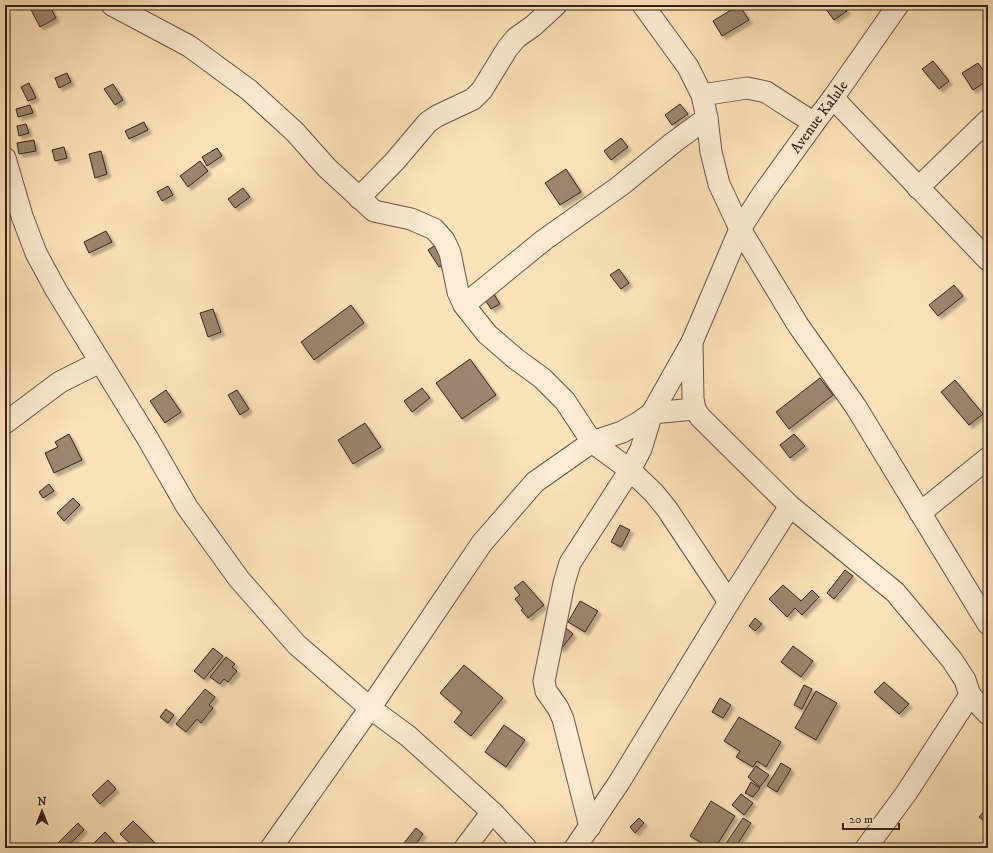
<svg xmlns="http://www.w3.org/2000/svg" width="993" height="853" viewBox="0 0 993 853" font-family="'IM FELL DW Pica',serif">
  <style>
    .building { fill: #9e866d; stroke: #35221a; filter: url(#shadow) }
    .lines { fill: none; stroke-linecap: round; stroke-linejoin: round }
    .street-casing { stroke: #675242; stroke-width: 23 }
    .street { stroke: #feedd2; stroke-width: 21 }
    .labels { text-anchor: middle; stroke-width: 3.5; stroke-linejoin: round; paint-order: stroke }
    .street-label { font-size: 15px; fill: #35221a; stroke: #feedd2 }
  </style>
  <defs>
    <filter id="shadow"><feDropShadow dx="3.5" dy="3.5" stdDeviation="1" flood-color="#0004"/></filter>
  </defs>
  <rect width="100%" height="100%" fill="#fee3ba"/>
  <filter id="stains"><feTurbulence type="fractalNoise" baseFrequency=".005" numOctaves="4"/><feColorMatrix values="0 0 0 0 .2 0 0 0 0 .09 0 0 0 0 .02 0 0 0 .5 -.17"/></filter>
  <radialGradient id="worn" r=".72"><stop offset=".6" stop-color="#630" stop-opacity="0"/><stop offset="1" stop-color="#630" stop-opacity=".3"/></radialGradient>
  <path class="building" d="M35 5H49L56 18 40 27 30 8Z
    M739 5 749 20 722 36 713 21Z
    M823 5H842L847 11 834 20Z
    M933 61 949 81 939 89 922 69Z
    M978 63 988 77V80L973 90 962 73Z
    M67 73 71 82 59 88 55 78Z
    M29 83 36 98 28 101 21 87Z
    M113 84 123 100 115 105 104 89Z
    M680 104 688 114 672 125 665 115Z
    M30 105 33 113 18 117 16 109Z
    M144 122 148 130 129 139 125 131Z
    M26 124 29 133 19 136 17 126Z
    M621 138 628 147 611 160 604 151Z
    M34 140 36 151 19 154 17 143Z
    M64 147 67 158 55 161 52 150Z
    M217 148 222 156 207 166 202 157Z
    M101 151 107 174 95 178 89 154Z
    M200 161 208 171 188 187 180 176Z
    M566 169 581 192 560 205 545 183Z
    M168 186 173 195 162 201 157 192Z
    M243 188 250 197 235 208 228 199Z
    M106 231 112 242 89 253 84 242Z
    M437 244 448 262 439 267 428 250Z
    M619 269 629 283 621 289 610 275Z
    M954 285 963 296 938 316 929 305Z
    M490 288 500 304 491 309 481 293Z
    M351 305 364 323 314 360 301 342Z
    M213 309 221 332 208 337 200 313Z
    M470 359 496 395 462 419 436 383Z
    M820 378 833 395 789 429 776 412Z
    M955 380 983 414 969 425 941 392Z
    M422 388 430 398 412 412 404 401Z
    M166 390 181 412 165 423 150 401Z
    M237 390 249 409 240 415 228 395Z
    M365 423 381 447 353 464 338 440Z
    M69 434 82 460 54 473 45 453 58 447 55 442Z
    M794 434 805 446 790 458 780 445Z
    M49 484 54 491 43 498 39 492Z
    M73 498 80 505 64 521 57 513Z
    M620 525 630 530 621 547 611 542Z
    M845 570 853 576 834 599 827 593Z
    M523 581 544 605 528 618 521 610 523 609 515 599 520 595 514 588Z
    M783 585 801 601 812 590 819 597 802 615 795 608 787 617 769 599Z
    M580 601 598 611 585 632 568 622Z
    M755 618 762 624 755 631 749 626Z
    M566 628 573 634 561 649 553 642Z
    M793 646 813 661 801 677 781 662Z
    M213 648 223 656 204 679 194 671Z
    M226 657 235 664 232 667 237 671 228 682 224 679 220 684 210 677Z
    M464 665 503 698 471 736 454 722 462 712 440 693Z
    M884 682 909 704 899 714 874 692Z
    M804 685 812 689 802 709 794 705Z
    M205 689 215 697 209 705 213 708 201 723 197 719 186 732 176 724Z
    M816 691 837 703 816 740 795 728Z
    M720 698 731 705 723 718 712 712Z
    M166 709 174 715 168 723 160 717Z
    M739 717 781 742 766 767 757 761 753 767 736 757 740 751 724 741Z
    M504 725 525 740 506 767 485 752Z
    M781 763 791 769 777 792 767 786Z
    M756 766 769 775 760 787 748 777Z
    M108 780 116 789 100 804 92 795Z
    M751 782 760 788 753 797 745 793Z
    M741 794 753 803 744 815 732 805Z
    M711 801 735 816 715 848H710L690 836Z
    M988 807V824L979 817Z
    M639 818 644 823 635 833 630 827Z
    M743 818 751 823 735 848H723Z
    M133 821 160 848H135L120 834Z
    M78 823 84 830 66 848H53Z
    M416 828 423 834 413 848H400Z
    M105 832 114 842 108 848H89Z"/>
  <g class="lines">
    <g class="street-casing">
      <g id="street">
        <path d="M112 5 189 46 249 90 295 132 327 168 374 211 411 219 434 229 444 240 450 253 458 292 464 305 487 334 516 359 542 378 565 401 592 442 630 470 654 493 667 509 729 602"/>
        <path d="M643 5 688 67 702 95 707 118 711 152 719 184 740 229 798 325 856 407 988 624"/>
        <path d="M702 95 747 88 766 92 814 123"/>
        <path d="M833 98 988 260"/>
        <path d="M5 158 22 216 36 253 56 290 148 439 187 507 239 579 297 645 370 708 408 736 447 771 492 812 526 848"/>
        <path d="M918 188 988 120"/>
        <path d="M359 198 395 161 428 122 437 116 473 99 482 90 507 49 516 38 533 26 556 5"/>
        <path d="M464 305 544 240 620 186 674 142 707 118"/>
        <path d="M692 342 693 399 695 409 700 417 790 506 895 592 952 660 965 680 970 695 907 792 866 848"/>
        <path d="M5 423 60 382 100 362"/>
        <path d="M920 513 988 458"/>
        <path d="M970 695 988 714"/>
        <path d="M590 827 563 719 558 708 546 691 544 681 564 583 570 563 630 470 641 449 652 413 695 409"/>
        <path id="s1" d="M271 848 370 708 482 543 535 482 592 442 622 432 638 423 652 413 692 342 740 229 762 195 814 123 833 98 898 5"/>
        <path d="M465 848 492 812"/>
        <path d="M575 848 620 781 729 602 790 506"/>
      </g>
    </g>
    <use href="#street" class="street"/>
  </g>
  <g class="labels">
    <g class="street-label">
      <text dy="5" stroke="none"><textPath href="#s1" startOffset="930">Avenue Kalule</textPath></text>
    </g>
  </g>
  <rect width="993" height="853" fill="none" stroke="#fee3ba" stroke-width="20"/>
  <rect x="6" y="6" width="981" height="841" fill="none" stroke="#35221a" stroke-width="2"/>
  <rect x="10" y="10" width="973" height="833" fill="none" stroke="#35221a"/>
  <g transform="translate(42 811)" stroke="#feedd2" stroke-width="3" paint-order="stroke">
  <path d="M0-3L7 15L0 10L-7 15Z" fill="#35221a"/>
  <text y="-6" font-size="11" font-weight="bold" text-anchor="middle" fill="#35221a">N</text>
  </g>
  <path d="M843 823v6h56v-6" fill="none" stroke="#35221a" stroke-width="2"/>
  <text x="849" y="823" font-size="12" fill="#35221a" stroke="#feedd2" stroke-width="3" paint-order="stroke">20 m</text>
  <rect width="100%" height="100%" filter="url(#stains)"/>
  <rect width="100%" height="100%" fill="url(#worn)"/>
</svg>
